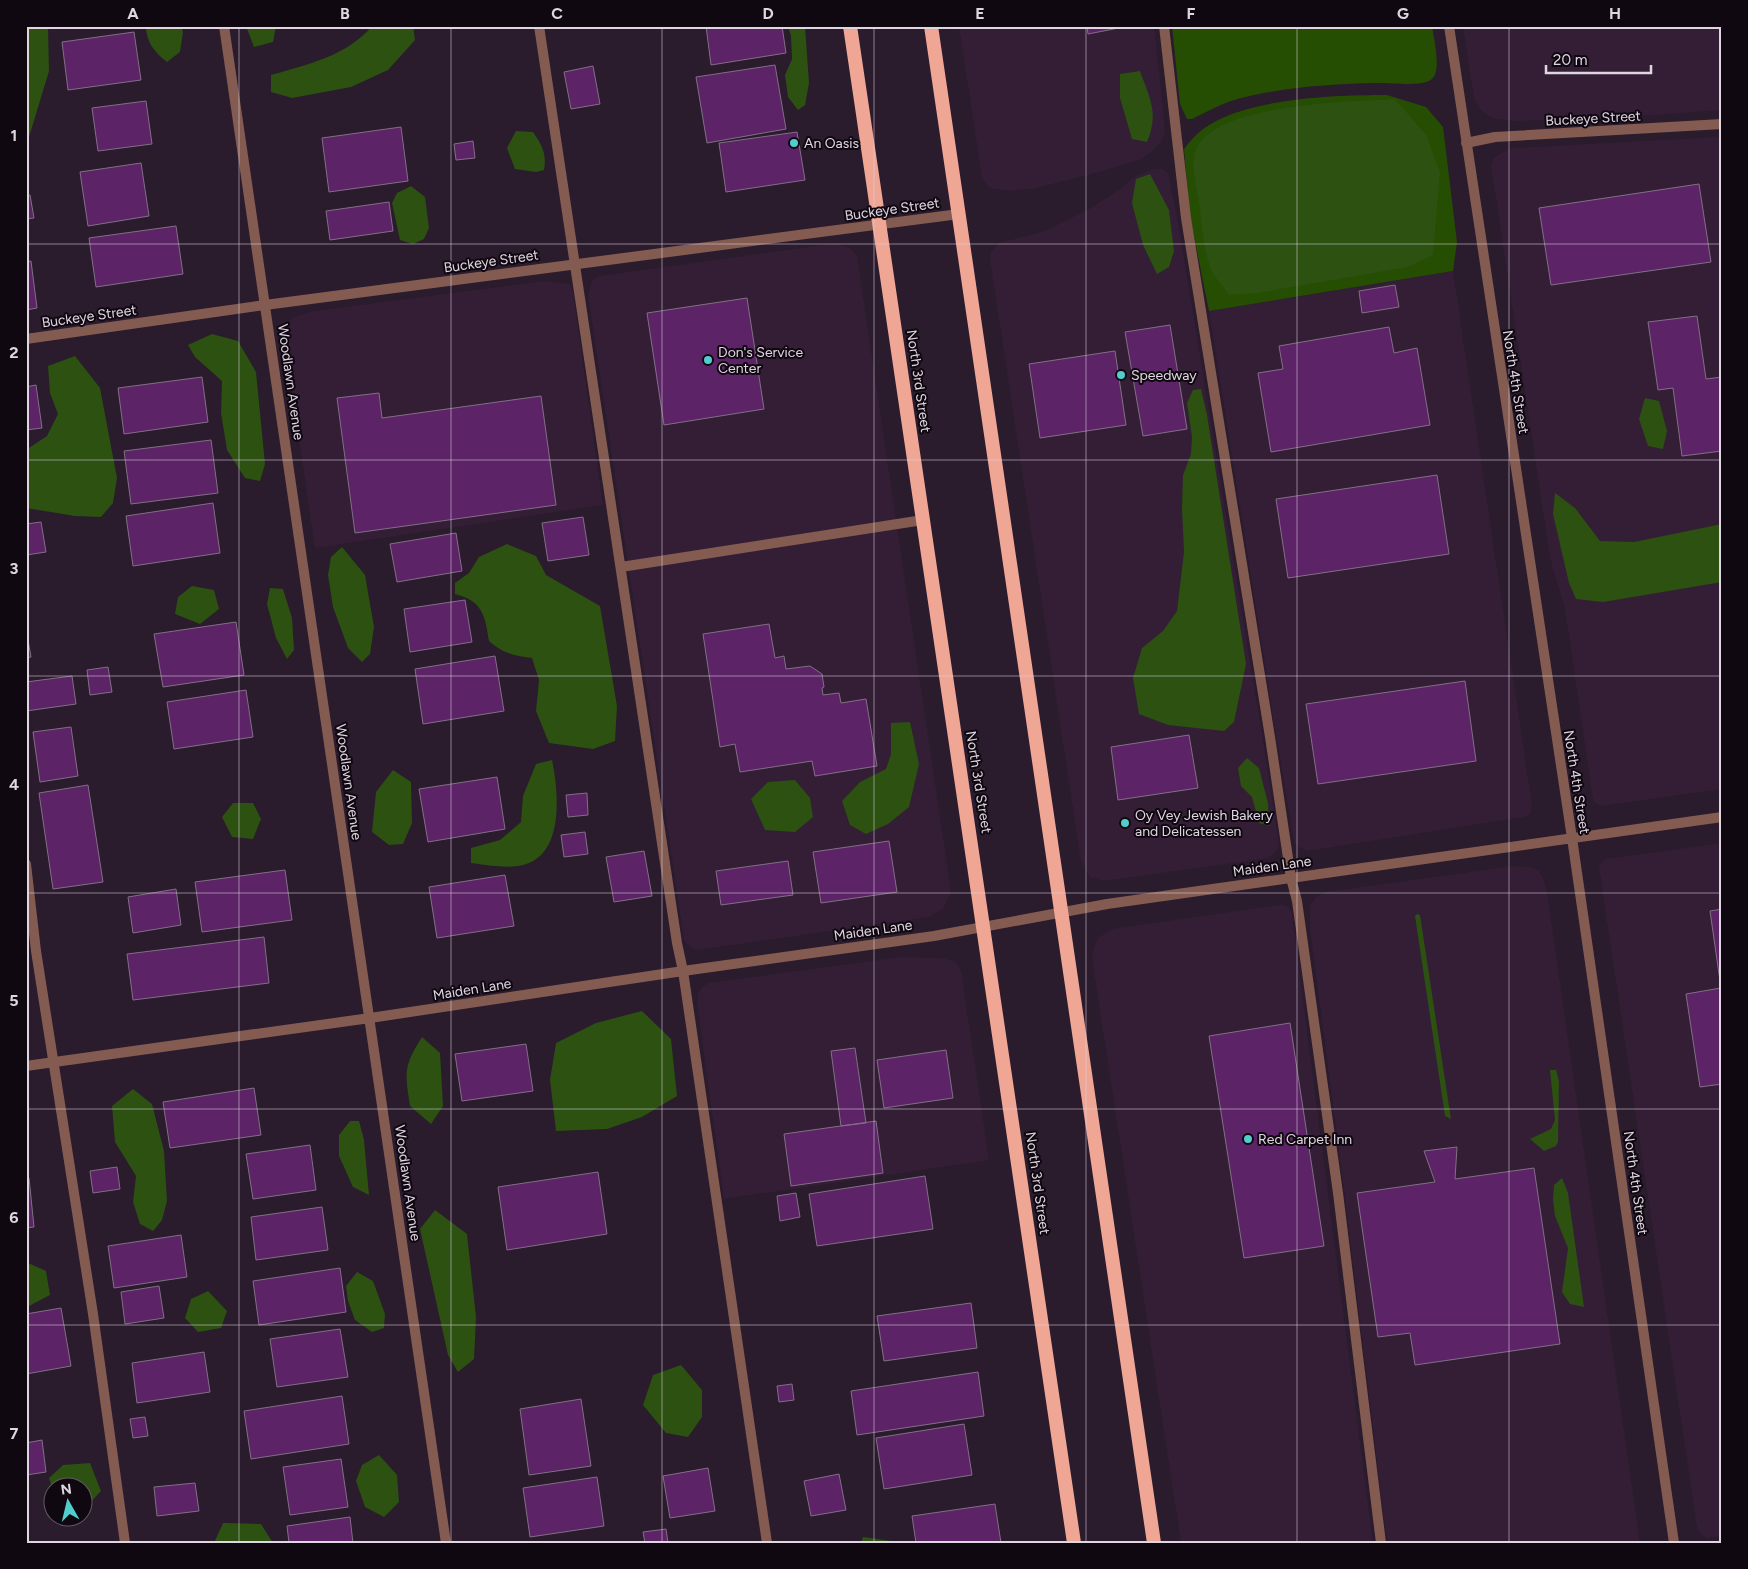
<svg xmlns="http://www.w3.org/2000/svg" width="1748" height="1569" viewBox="0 0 1748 1569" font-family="Figtree,sans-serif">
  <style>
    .built { fill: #331e36 }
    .green { fill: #264e02 }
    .forest { fill: #2c5111 }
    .building { fill: #5c2367; stroke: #826f86 }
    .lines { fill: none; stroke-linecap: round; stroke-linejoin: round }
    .service { stroke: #845b51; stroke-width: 10 }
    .minor { stroke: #845b51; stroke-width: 10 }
    .trunk { stroke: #efa694; stroke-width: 14 }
    .grid { fill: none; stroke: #e0d6e2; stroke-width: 1; stroke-opacity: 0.55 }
    .poi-dot { fill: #52cdcd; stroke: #0f0810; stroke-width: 2 }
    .labels { text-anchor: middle; stroke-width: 4; stroke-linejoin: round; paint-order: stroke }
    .street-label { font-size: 14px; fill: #e0d6e2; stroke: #0f0810 }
    .poi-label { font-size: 14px; fill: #e0d6e2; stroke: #0f0810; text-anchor: start }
    .neatline { fill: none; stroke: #e0d6e2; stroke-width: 2 }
    .grid-label { font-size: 16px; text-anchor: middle; font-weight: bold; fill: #e0d6e2 }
  </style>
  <rect width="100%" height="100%" fill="#2a1b2d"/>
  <path class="built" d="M959 26H1154L1163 108 1165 133 1161 142 1150 153 1139 160 1096 173 1036 188 1009 191 990 188 982 179Z
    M1463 26H1722V110L1640 116 1517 121 1497 119 1488 116 1481 110 1474 99Z
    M1718 137H1722V789L1602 806 1595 803 1593 800 1565 609 1550 558 1491 165 1494 158 1506 150 1515 148Z
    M1154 169H1163L1168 173 1178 222 1263 740 1279 844 1277 851 1268 858 1104 881 1090 877 1081 862 990 259 991 252 999 243 1045 231 1091 208 1119 190 1137 175Z
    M837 243 851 249 857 256 951 891 944 908 930 917 697 950 690 947 684 940 588 295 592 281 599 276Z
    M1453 271 1532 805 1530 814 1523 817 1308 851 1298 846 1294 842 1276 735 1209 311Z
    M544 281 570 284 573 292 603 505 315 548 284 336 287 324 294 317 314 311Z
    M1722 843V1536L1707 1538 1700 1533 1697 1528 1599 867 1605 859Z
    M1514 866 1530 867 1539 871 1544 880 1547 891 1640 1543H1388L1384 1518 1344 1190 1310 929V906L1315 898 1325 892Z
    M1281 905 1289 907 1292 914 1373 1543H1181L1092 958 1094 947 1098 938 1111 929Z
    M901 957 944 958 955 962 961 970 989 1160 724 1199 697 1004 698 994 701 988 708 983Z"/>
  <path class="green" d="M1172 26H1432C1434 39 1441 69 1433 78 1425 88 1390 82 1377 83 1333 84 1285 87 1241 98 1225 102 1208 111 1192 119H1187L1180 104Z
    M1387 95 1426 107 1443 127 1457 242 1453 271 1209 311 1190 216 1184 149C1190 141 1197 133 1206 127 1249 98 1335 95 1387 95Z"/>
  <path class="forest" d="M26 26H48L49 71 26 147Z
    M146 26H181L183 32 180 52 167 62C155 53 146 42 146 26Z
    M246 26H276L273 42 254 47Z
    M372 26H413L415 40 388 70 351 87 292 98 271 92V75C306 65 347 56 372 26Z
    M788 26H805L809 83 805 105 798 110 788 97 785 75 792 59 791 36Z
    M1140 71C1150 99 1159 113 1147 142L1132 139 1120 98V74Z
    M1395 99 1426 135 1440 172 1433 255 1408 267 1257 293 1229 295C1223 286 1213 276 1210 267 1203 247 1202 224 1199 203 1197 186 1189 162 1197 147 1221 103 1349 102 1395 99Z
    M516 131 533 132C542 145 547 154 544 170L536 172 515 169 507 148Z
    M1150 174 1169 210 1174 251 1169 267 1157 274 1143 245 1132 203 1136 179Z
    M411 186 425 197 429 228 424 239 413 244 400 240 392 203 397 193Z
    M212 334 238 341 256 372 265 464 260 481 245 478 227 450 221 413 222 381 195 357 188 345Z
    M75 356 100 388 117 478 113 503 101 517 75 516 26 508V450L47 436 58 414 50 393 48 366Z
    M1201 389 1207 415 1246 664 1234 722 1224 731 1168 725 1139 714 1133 678 1142 648 1163 631 1177 611 1184 552 1182 508 1183 475 1191 454 1192 437 1187 403 1193 390Z
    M1645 398 1659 401 1667 431 1663 449 1648 446 1639 419Z
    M1555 493 1575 508 1600 541 1634 542 1722 524V582L1603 602 1576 599 1569 583 1553 514Z
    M507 544 536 556 546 575 600 606 617 706 615 741 593 749 549 743 536 711 539 680 532 658C513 655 504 654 489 641 485 616 483 601 455 594V583L469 573 479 557Z
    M342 547 365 575 374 627 370 654 362 662 348 648 333 607 328 575 331 557Z
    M192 586 214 590 219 609 200 624 175 614 178 597Z
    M270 588 283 589 292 618 294 650 287 659 276 638 267 604Z
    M910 722 919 764 909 807 888 824 866 834 850 825 842 801 860 782 886 769 891 754V723Z
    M1247 758 1259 768 1268 803 1269 826 1259 823 1252 797 1241 786 1238 768Z
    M552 760C559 793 565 860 518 866 503 868 487 865 471 863V848L500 840 521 822 523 796 536 764Z
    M393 770 411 782 412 823 403 844 389 845 372 832 376 792Z
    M795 780 810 798 813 817 795 832 765 830 751 799 768 782Z
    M233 803H253L261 819 253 839 232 837 222 817Z
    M1417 914 1420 915 1451 1119 1445 1116 1415 916Z
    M642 1011 671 1039 677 1096 642 1117 607 1129 556 1131 550 1080 556 1043 596 1023Z
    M422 1037 440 1053 443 1106 431 1124 410 1106C405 1072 403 1067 422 1037Z
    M1550 1070H1556L1559 1081 1558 1142 1556 1146 1544 1151 1530 1139 1551 1129 1555 1120Z
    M133 1089 152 1104 164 1151 167 1201 162 1220 153 1231 140 1224 133 1202 136 1176 115 1142 112 1106Z
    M350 1121H359L364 1140 369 1195 353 1187 339 1156V1135Z
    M1562 1178 1568 1193 1584 1307 1570 1304 1562 1292 1568 1248 1555 1216 1553 1200 1554 1185Z
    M435 1210 467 1234 476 1317 474 1359 458 1372 448 1355 420 1229Z
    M26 1262 46 1271 50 1295 29 1306H26Z
    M357 1272 373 1281 385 1314 384 1328 372 1332 355 1320 348 1301 346 1286Z
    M208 1291 227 1311 221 1328 198 1332 185 1318 191 1299Z
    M681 1365 702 1390V1417L688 1437 666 1433 643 1405 653 1375Z
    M379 1455 397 1475 399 1502 384 1517 365 1507 356 1481 362 1465Z
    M90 1463 101 1491 87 1506H83L82 1486H52V1488L49 1478 63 1465Z
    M223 1523 261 1524 273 1543H214Z
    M863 1537 891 1541 892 1543H861Z"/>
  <path class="building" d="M706 26H782L786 53 711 65Z
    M1087 26H1129L1088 34Z
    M134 32 141 80 68 90 62 42Z
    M775 65 786 129 707 143 696 77Z
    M593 66 600 104 571 109 564 72Z
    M146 101 152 144 98 151 92 108Z
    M401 127 408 181 329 192 322 138Z
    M797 132 805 180 726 192 719 143Z
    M473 141 475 158 456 160 454 144Z
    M141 163 149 216 88 226 80 172Z
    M1699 184 1711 262 1551 285 1539 208Z
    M30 195 34 218 26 219V196Z
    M389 202 393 231 330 240 326 211Z
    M176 226 183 274 96 287 89 238Z
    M31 261 37 308 26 310V262Z
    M1395 285 1399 307 1362 313 1359 291Z
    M747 298 764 409 664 425 647 313Z
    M1697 316 1706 379 1722 377V451L1682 456 1673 388 1658 390 1648 322Z
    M1170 325 1187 429 1143 436 1125 332Z
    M1389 327 1394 353 1417 348 1430 425 1271 452 1258 373 1283 369 1279 346Z
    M1115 351 1126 425 1040 438 1029 364Z
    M202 377 208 422 124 434 118 388Z
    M36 385 42 428 26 430V387Z
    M379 393 382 418 541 396 556 505 355 533 337 398Z
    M211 440 218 493 131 504 124 451Z
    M1437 475 1449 554 1288 578 1276 499Z
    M213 503 220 553 133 566 126 516Z
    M583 517 589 555 548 561 542 523Z
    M41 522 46 552 26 555V524Z
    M456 533 462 571 397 582 390 544Z
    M465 600 472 642 410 652 404 609Z
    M236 622 244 675 163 687 154 634Z
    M769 624 775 658 784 656 786 669 810 666 822 674 824 687 822 688 823 695 839 693 841 703 866 699 877 766 815 776 812 761 740 772 735 744 720 747 703 634Z
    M26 640H28L31 657 26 658Z
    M495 656 504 711 423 724 415 669Z
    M108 667 112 692 90 695 87 670Z
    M72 676 76 704 26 711V682Z
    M1465 681 1476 761 1318 784 1306 704Z
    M246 690 253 737 174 749 167 702Z
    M71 727 78 776 40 782 33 732Z
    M1189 735 1198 788 1118 800 1111 747Z
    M497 777 505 829 428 842 419 789Z
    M88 785 103 882 53 889 39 793Z
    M587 793 588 815 568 817 566 795Z
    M585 832 588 854 564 857 561 835Z
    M889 841 897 892 821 903 813 852Z
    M644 851 652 896 614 902 606 857Z
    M788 861 793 895 721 905 716 871Z
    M285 870 292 920 202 932 195 882Z
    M505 875 514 926 437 938 429 887Z
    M176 889 181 925 133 933 128 897Z
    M1722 909V1084L1700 1087 1686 994 1721 988 1710 911Z
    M264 937 269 983 133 1000 127 954Z
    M1290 1023 1324 1246 1244 1258 1209 1036Z
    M526 1044 533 1091 462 1101 455 1054Z
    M855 1048 866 1123 841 1126 831 1051Z
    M946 1050 953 1098 884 1108 877 1060Z
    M254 1088 261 1135 170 1148 163 1102Z
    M876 1121 883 1173 791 1186 784 1134Z
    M310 1145 316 1190 253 1199 246 1154Z
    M1457 1147 1455 1179 1534 1168 1560 1344 1415 1365 1410 1333 1378 1337 1357 1193 1435 1182 1424 1151Z
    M117 1167 120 1189 93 1193 90 1171Z
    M598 1172 607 1234 507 1250 498 1187Z
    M925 1176 933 1229 817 1246 809 1194Z
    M26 1178H29L34 1227 26 1228Z
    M796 1193 800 1217 780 1221 777 1196Z
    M322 1207 328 1250 256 1260 251 1217Z
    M181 1235 187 1277 114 1288 108 1246Z
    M340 1268 346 1312 259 1325 253 1281Z
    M159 1286 164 1318 125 1324 121 1292Z
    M971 1303 977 1348 884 1361 877 1316Z
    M61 1308 71 1366 26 1374V1314Z
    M340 1329 348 1377 277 1387 270 1339Z
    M204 1352 210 1392 137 1403 132 1363Z
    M978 1372 984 1416 857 1435 851 1391Z
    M792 1384 794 1400 779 1402 777 1386Z
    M342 1396 349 1444 251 1459 244 1411Z
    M581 1399 591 1466 529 1475 520 1409Z
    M145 1417 148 1436 133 1438 130 1419Z
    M964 1424 972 1475 884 1489 876 1438Z
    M42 1440 46 1472 26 1475V1443Z
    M341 1459 348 1507 290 1515 283 1467Z
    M708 1468 715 1511 670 1518 663 1476Z
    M839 1474 846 1510 811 1516 804 1481Z
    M597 1477 604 1526 530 1537 523 1488Z
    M195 1483 199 1511 157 1516 154 1487Z
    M995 1504 1001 1543H916L912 1516Z
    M350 1517 353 1543H289L287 1526Z
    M666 1529 668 1543H645L643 1532Z"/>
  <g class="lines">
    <path class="service" d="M539 26 677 943 683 971 767 1543
      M1164 26 1186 218 1270 737 1291 878 1297 901 1338 1193 1381 1543
      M621 567 923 520
      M26 864 36 951 93 1314 125 1543"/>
    <path class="minor" d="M224 26 446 1543
      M1449 26 1572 838 1674 1543
      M1466 143 1495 137 1722 124
      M26 339 265 305 959 214
      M26 1066 370 1018 683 971 934 936 1107 904 1722 817"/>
    <path class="trunk" d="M850 26 1074 1543
      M931 26 1154 1543"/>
  </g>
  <path class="grid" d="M239 26V1543M451 26V1543M662 26V1543M874 26V1543M1086 26V1543M1297 26V1543M1509 26V1543M26 244H1722M26 460H1722M26 676H1722M26 893H1722M26 1109H1722M26 1325H1722"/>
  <g class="poi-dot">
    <circle cx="794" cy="143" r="5"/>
    <circle cx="708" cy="360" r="5"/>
    <circle cx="1121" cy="375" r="5"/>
    <circle cx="1125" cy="823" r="5"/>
    <circle cx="1248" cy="1139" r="5"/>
  </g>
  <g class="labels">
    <g class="street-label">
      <text transform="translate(1593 118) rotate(-3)" y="5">Buckeye Street</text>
      <text transform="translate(892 209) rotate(-8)" y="5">Buckeye Street</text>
      <text transform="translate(491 261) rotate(-8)" y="5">Buckeye Street</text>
      <text transform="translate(89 316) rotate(-8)" y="5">Buckeye Street</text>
      <text transform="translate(919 381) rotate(82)" y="5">North 3rd Street</text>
      <text transform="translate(291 382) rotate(82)" y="5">Woodlawn Avenue</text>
      <text transform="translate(1516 382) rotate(81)" y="5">North 4th Street</text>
      <text transform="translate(349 782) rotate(82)" y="5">Woodlawn Avenue</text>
      <text transform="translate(979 782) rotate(81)" y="5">North 3rd Street</text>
      <text transform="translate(1577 782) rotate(81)" y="5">North 4th Street</text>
      <text transform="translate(1272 866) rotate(-8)" y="5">Maiden Lane</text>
      <text transform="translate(873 930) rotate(-8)" y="5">Maiden Lane</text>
      <text transform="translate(472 989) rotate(-9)" y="5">Maiden Lane</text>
      <text transform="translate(408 1183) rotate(82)" y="5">Woodlawn Avenue</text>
      <text transform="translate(1038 1183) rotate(82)" y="5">North 3rd Street</text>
      <text transform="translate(1636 1183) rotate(82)" y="5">North 4th Street</text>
    </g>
    <g class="poi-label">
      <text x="804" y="148">An Oasis</text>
      <text x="718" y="357">Don's Service<tspan x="718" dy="16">Center</tspan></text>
      <text x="1131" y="380">Speedway</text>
      <text x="1135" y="820">Oy Vey Jewish Bakery<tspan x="1135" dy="16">and Delicatessen</tspan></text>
      <text x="1258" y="1144">Red Carpet Inn</text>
    </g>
  </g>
  <rect width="1748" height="1569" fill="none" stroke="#0f0810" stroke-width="55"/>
  <g transform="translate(68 1502) rotate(352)"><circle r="24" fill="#0f0810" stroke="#635a64"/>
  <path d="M0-4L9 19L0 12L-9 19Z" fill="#52cdcd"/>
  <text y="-8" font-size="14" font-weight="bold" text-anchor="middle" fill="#e0d6e2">N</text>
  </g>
  <path d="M1546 65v8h105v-8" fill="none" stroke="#e0d6e2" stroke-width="2.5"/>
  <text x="1553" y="65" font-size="15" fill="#e0d6e2" stroke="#0f0810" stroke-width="4" paint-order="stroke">20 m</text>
  <rect x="28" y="28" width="1692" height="1514" class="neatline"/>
  <g class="grid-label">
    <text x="133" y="19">A</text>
    <text x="345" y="19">B</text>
    <text x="557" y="19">C</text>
    <text x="768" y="19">D</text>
    <text x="980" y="19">E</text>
    <text x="1191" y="19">F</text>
    <text x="1403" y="19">G</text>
    <text x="1615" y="19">H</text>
    <text x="14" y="141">1</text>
    <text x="14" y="358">2</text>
    <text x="14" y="574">3</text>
    <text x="14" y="790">4</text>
    <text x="14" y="1006">5</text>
    <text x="14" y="1223">6</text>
    <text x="14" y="1439">7</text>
  </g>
</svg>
